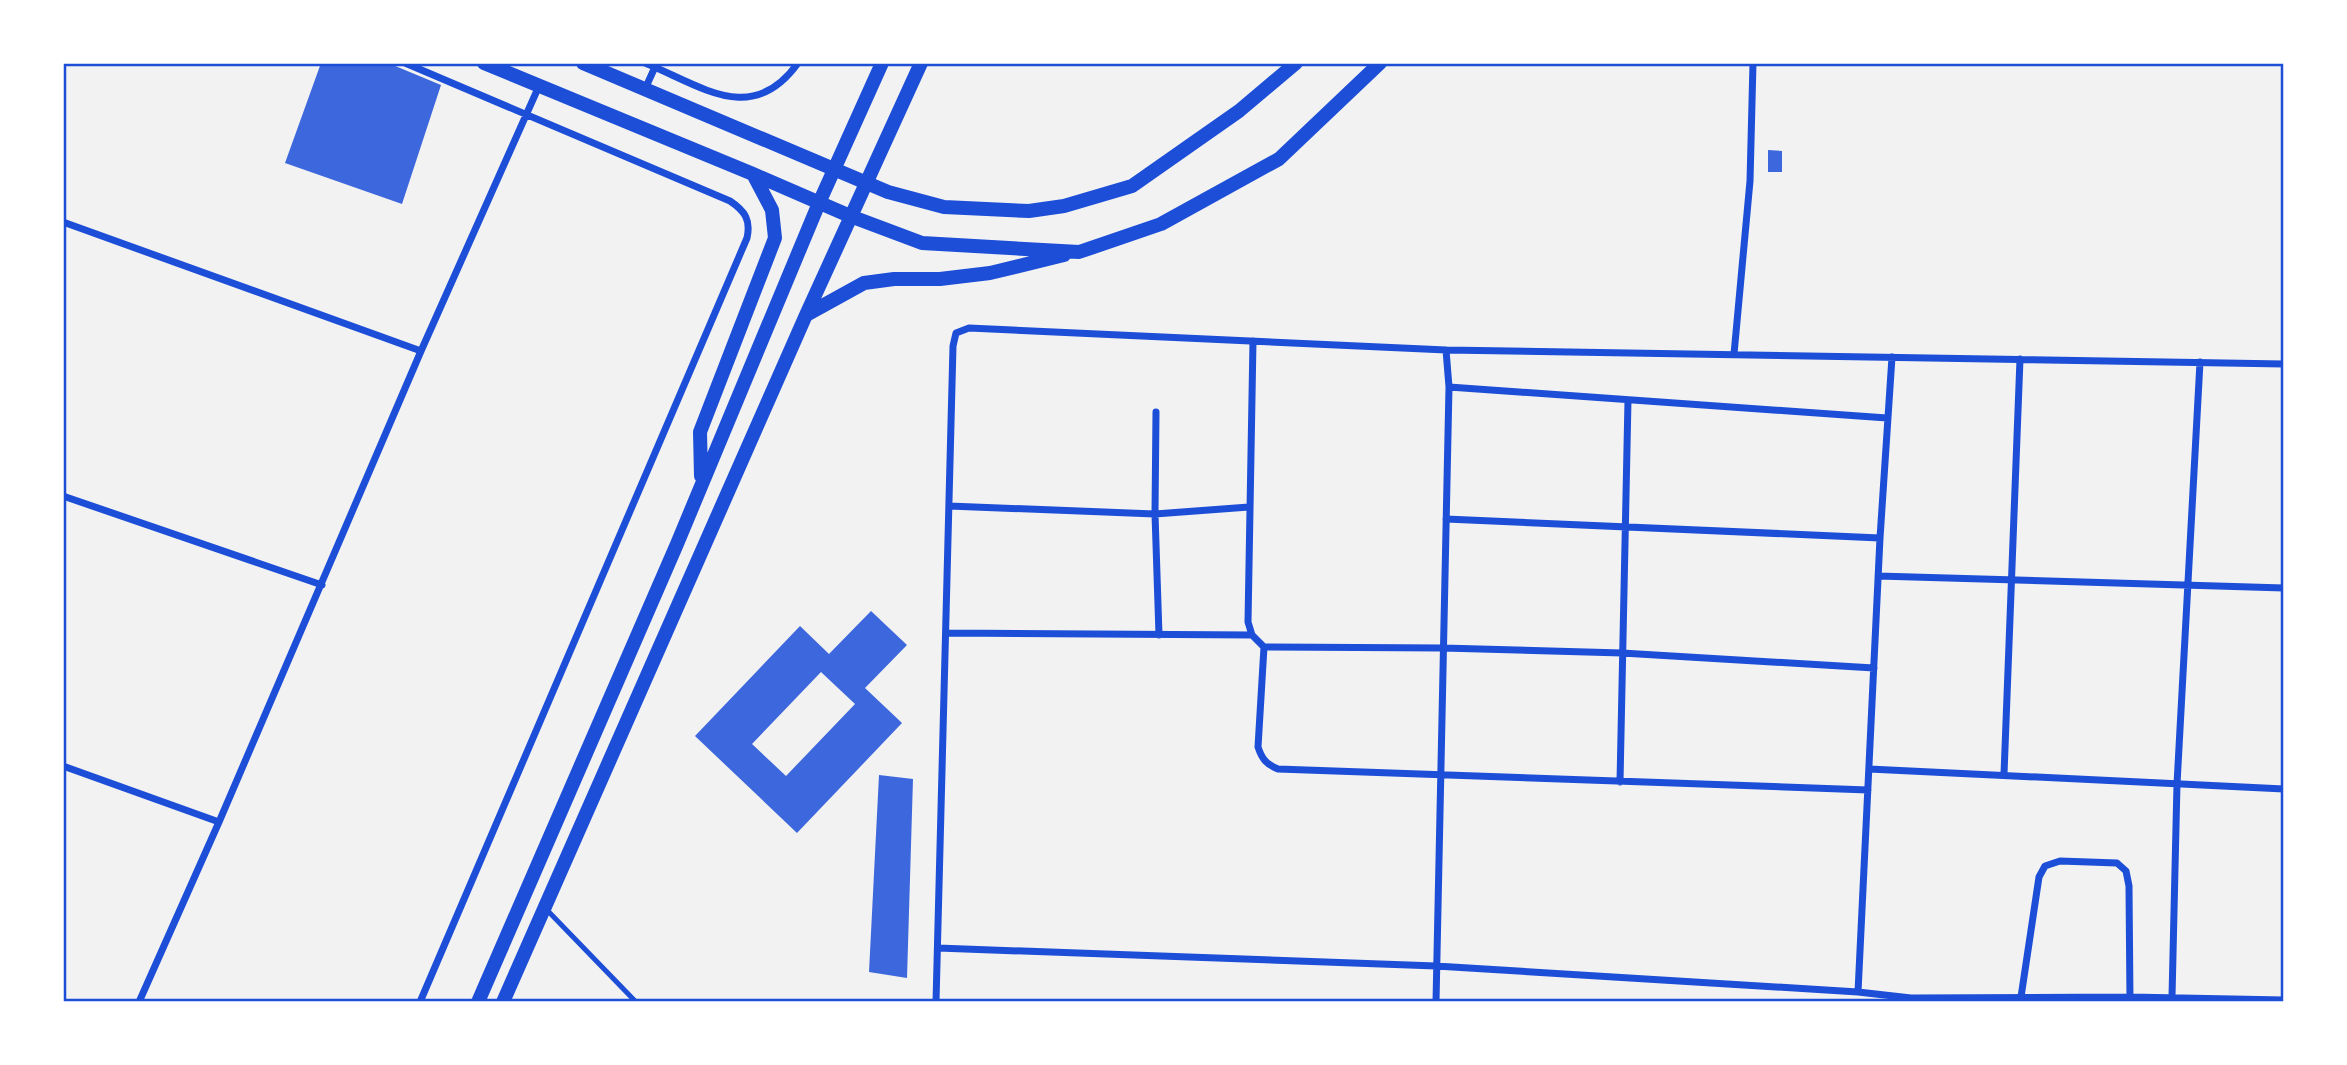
<svg xmlns="http://www.w3.org/2000/svg" width="2347" height="1065" viewBox="0 0 2347 1065" font-family="'Public Sans',sans-serif">
  <style>
    .building { fill: #3d67dc; fill-rule: evenodd }
    .lines { fill: none; stroke-linecap: round; stroke-linejoin: round }
    .service { stroke: #1d4ed8; stroke-width: 5 }
    .minor { stroke: #1d4ed8; stroke-width: 7 }
    .secondary { stroke: #1d4ed8; stroke-width: 14 }
    .neatline { fill: none; stroke: #1d4ed8; stroke-width: 2.5 }
  </style>
  <rect width="100%" height="100%" fill="#f2f2f2"/>
  <path class="building" d="M321 63H388L441 85 402 204 285 163Z
    M1768 150 1782 151V172H1768Z
    M871 611 907 645 865 688 902 723 797 833 695 736 800 626 829 654ZM821 672 855 704 786 776 752 744Z
    M879 775 913 779 907 978 869 972Z"/>
  <g class="lines">
    <path class="service" d="M546 909 636 1002"/>
    <path class="minor" d="M405 63 730 201C745 211 751 220 747 238L420 1002
      M645 63C702 86 752 127 798 63
      M645 89 655 67
      M63 222 421 351
      M1253 341 1248 622 1252 635 1264 647 1443 648 1622 653 1874 668
      M1734 354 1750 181 1753 63
      M1449 387 1887 418
      M1156 412 1155 514 1159 635
      M63 496 322 585
      M949 506 1155 514 1249 507
      M1446 519 1880 538
      M1878 576 2284 588
      M946 633 1252 635
      M1264 647 1258 747C1262 759 1266 764 1278 769L1868 790
      M63 766 219 822
      M1869 769 2284 789
      M2004 774 2020 359
      M1620 782 1628 400
      M938 948 1436 966 1858 992 1911 998V1002
      M1858 992 1880 538 1892 357
      M2021 997 2039 877 2045 866 2060 861 2117 863 2126 871 2129 886 2130 1002
      M2172 997 2177 784 2200 362
      M1911 998 2130 997 2284 1000
      M139 1002 219 822 421 351 539 86
      M936 1002 953 346 956 333 969 328 1446 350 2284 364
      M1436 1002 1449 387 1446 350"/>
    <path class="secondary" d="M484 63 753 174 850 216 922 243 1079 252 1161 224 1279 159 1380 63
      M583 63 888 192 944 207 1029 211 1064 206 1132 186 1239 111 1296 63
      M806 315 864 283 894 279H940L990 273 1064 255
      M701 476 700 432 775 238 772 210 753 174
      M478 1002 677 544 819 203 882 63
      M503 1002 806 315 921 63"/>
  </g>
  <rect width="2347" height="1065" fill="none" stroke="#ffffff" stroke-width="130"/>
  <rect x="65" y="65" width="2217" height="935" class="neatline"/>
</svg>
